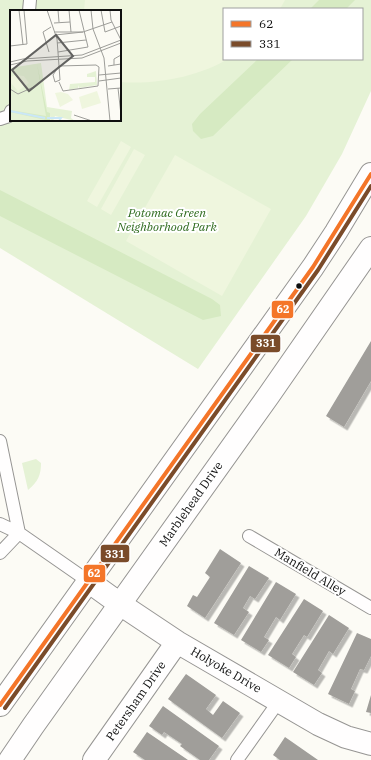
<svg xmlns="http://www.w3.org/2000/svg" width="371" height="760" viewBox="0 0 371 760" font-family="'IBM Plex Serif',serif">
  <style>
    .green { fill: #e5f2d5; fill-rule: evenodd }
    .forest { fill: #d6eac2 }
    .pitch { fill: #eff6de }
    .building { fill: #a09e9a; filter: url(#shadow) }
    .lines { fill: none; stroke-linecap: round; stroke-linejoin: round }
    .service-casing { stroke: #969593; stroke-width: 14 }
    .minor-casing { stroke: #969593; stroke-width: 24 }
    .tertiary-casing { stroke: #969593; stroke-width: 24 }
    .service { stroke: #fffefe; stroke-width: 12 }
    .minor { stroke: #fffefe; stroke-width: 22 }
    .tertiary { stroke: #fffefe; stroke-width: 22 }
    .bus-1-casing { stroke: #fff; stroke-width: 7 }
    .bus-2-casing { stroke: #fff; stroke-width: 7 }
    .bus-1 { stroke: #f47529; stroke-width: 4 }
    .bus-2 { stroke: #7a4b2a; stroke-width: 4 }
    .bus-dot { fill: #0f0f0f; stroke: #fff; stroke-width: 1.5 }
    .labels { text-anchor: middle; stroke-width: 4; stroke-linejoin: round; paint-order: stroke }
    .park-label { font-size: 12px; font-style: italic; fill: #2d6a1d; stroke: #fff }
    .street-label { font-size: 12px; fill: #0f0f0f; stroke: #fff }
    .inset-river { fill: none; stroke: #cae7f7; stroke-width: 2 }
    .inset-road { fill: none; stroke: #9d9d99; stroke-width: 1 }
    .view { fill: #626260; fill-opacity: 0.15; stroke: #626260; stroke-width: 2 }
    .inset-edge { fill: none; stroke: #0f0f0f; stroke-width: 2 }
    .line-badge { stroke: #fff; stroke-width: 1.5 }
    .badge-label { font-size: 11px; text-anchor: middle; font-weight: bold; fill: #fff }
  </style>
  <defs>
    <filter id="shadow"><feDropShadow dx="3.5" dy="3.5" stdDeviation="0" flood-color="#0004"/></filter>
  </defs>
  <rect width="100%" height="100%" fill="#fcfbf5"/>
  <path class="green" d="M0 0H371V91L342 154 306 216 198 369 0 248ZM224 9H362V59H224ZM11 11H120V120H11Z
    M36 459 41 463C41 475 38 482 28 490L22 463Z"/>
  <path class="forest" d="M319 0H355L346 9H310Z
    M258 59H293L213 136 201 139 193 131 192 124 200 114Z
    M0 190 212 299 220 305 221 316 203 320 0 216Z"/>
  <path class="pitch" d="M85 0H285L280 9H224V59H228C198 77 154 85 120 82V11H84Z
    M121 141 131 147 97 207 87 201Z
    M134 149 145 155 111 215 101 209Z
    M175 155 271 209 222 296 126 241Z"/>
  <path class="building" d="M371 341V381L344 427 326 416Z
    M220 549 241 563 205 618 187 606 193 595 197 597 210 577 205 573Z
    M249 566 269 578 255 599 250 596 243 608 249 612 234 635 214 623Z
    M276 582 296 594 280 620 276 617 264 637 269 640 261 652 241 640Z
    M304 599 323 611 307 637 304 635 292 654 296 657 289 668 268 655Z
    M329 615 349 628 333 654 329 651 318 670 322 673 314 685 293 672Z
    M357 633 371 639V656L364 670 360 669 351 689 355 691 349 704 328 694Z
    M186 674 216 695 206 709 213 715 223 701 240 713 222 738 168 699Z
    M371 695V713L366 712Z
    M163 706 219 746 209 760H200L180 746 182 744 164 732 162 735 149 726Z
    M147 732 188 760H145L133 752Z
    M285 737 318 760H280L273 755Z"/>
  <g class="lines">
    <g class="service-casing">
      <path id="service" d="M29 11 30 0
        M0 119 9 116 11 111
        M0 441 19 533
        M0 524 19 533
        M249 536 371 608
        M0 553 19 533 88 581
        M237 760 279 701"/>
    </g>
    <g class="minor-casing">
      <path id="minor" d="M88 581 120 604 177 642 318 724 346 737 371 744
        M94 760 177 642"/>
    </g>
    <g class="tertiary-casing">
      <path id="tertiary" d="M0 705 313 267 336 232 371 174
        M10 760 33 726 269 395 371 248"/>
    </g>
    <use href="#service" class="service"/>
    <use href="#minor" class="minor"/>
    <use href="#tertiary" class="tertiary"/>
    <g class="bus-1-casing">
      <path id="bus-1" d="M0 705 313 267 371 174"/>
    </g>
    <g class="bus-2-casing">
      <path id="bus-2" d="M5 708 318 270 371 186"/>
    </g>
    <use href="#bus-1" class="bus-1"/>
    <use href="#bus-2" class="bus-2"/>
  </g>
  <circle class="bus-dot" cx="299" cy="286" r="3.5"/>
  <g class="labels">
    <g class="park-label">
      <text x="167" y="217">Potomac Green<tspan x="167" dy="14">Neighborhood Park</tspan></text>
    </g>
    <g class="street-label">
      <text transform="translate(191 504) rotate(-55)" y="4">Marblehead Drive</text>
      <text transform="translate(310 572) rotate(31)" y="4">Manfield Alley</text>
      <text transform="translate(226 670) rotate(30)" y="4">Holyoke Drive</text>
      <text transform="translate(136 701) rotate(-55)" y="4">Petersham Drive</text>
    </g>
  </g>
  <g transform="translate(10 10)">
    <rect width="111" height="111" fill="#fcfbf5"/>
    <path d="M31 53 37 97 62 101 61 108 65 111 45 106 43 111H40L41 106 38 111H0V58ZM86 61 87 75 69 78 68 75V78L59 80 60 74 85 72V67H77V64Z" fill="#e5f2d5"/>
    <path d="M27 54 37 102 40 103V111L0 102V100L36 106Z" fill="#d6eac2"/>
    <path d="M6 65 14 66 19 73 8 81 0 72V67ZM87 81 91 93 72 99 69 87ZM51 82 58 84 63 90 50 97 45 83Z" fill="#eff6de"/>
    <path class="inset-river" d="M0 101 35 108M37 108H51L49 111"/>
    <path class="inset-road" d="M9 0 13 35M37 0 47 29 49 56 86 55 89 57 88 76 53 81 49 72M48 0 49 12M59 0 61 22M81 0 83 19 94 48 100 111M91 0 95 22 111 16M100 0 101 10 111 30M44 13 60 12M44 22H73L45 25M73 22 102 12M47 33 76 30M0 36 17 34 14 0M39 42 33 22 41 17M48 42 78 37 69 0M0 52 13 49 72 45 111 30M0 55 17 51 72 48 111 33M104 55V49L111 45M49 56 50 70 45 72 43 65ZM98 56 111 54M89 65 111 63M89 71 111 68M108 78 111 105M0 79 8 84 26 76M98 79 111 78M64 105 82 111"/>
    <path class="view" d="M46 25 63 46 19 81 2 60Z"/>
    <rect width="111" height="111" class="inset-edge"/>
  </g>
  <g class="line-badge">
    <rect x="271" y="300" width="23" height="19" rx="4" fill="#f47529"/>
    <rect x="250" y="334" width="31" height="19" rx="4" fill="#7a4b2a"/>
    <rect x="100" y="544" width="30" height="19" rx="4" fill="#7a4b2a"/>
    <rect x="83" y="564" width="23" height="19" rx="4" fill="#f47529"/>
  </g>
  <g class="badge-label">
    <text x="283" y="313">62</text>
    <text x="266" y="347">331</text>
    <text x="115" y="558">331</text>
    <text x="94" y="577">62</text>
  </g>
  <rect x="223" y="8" width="140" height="52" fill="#ffffff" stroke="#9f9f9f"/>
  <rect x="231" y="21" width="20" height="6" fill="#f47529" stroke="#9f9f9f"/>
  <text x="259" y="28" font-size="12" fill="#0f0f0f">62</text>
  <rect x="231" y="41" width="20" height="6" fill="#7a4b2a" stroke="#9f9f9f"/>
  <text x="259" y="48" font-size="12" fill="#0f0f0f">331</text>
</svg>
